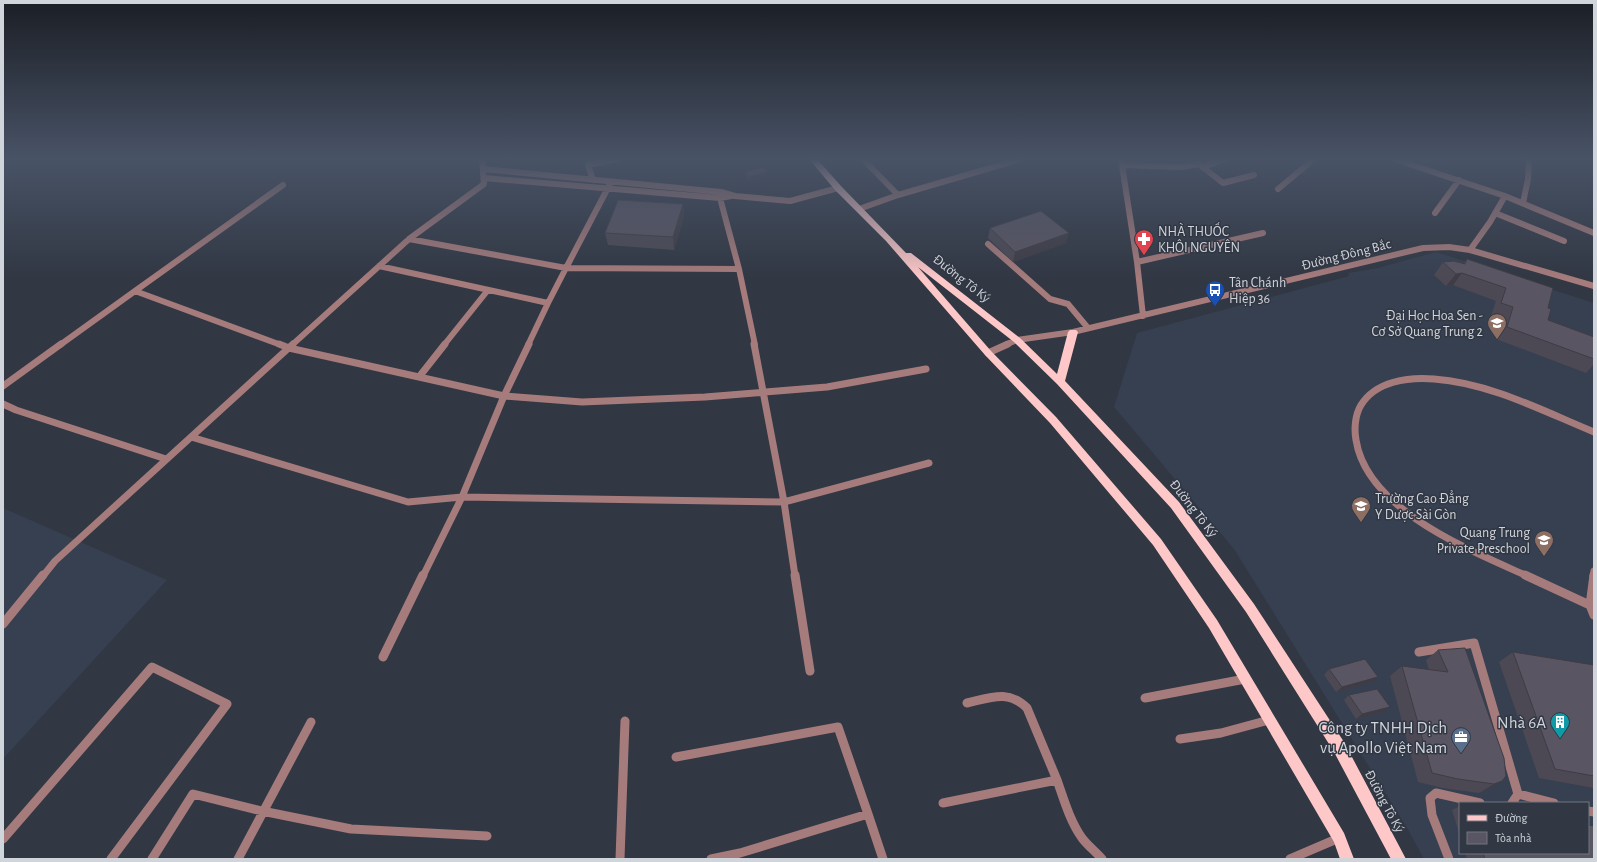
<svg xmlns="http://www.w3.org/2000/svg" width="1597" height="862" viewBox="0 0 1597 862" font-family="'Alegreya Sans',sans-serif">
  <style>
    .built { fill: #364051; fill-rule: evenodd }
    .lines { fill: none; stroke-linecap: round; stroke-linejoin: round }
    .minor-far2 { stroke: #a67b7b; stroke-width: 6 }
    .minor-far1 { stroke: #a67b7b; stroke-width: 7 }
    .minor { stroke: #a67b7b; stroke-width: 9 }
    .major { fill: #fec8c8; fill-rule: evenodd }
    .wall { fill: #4d4954 }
    .shaded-wall { fill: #3f3c45 }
    .building { fill: #5a5562; stroke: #3f3c45 }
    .labels { text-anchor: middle; stroke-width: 3; stroke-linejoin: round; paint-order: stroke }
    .poi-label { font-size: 14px; fill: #d0d4db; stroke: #313743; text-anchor: start }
    .street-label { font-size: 14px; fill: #d0d4db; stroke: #313743 }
    .near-poi-label { font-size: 17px; fill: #d0d4db; stroke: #313743; text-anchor: end }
  </style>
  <rect width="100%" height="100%" fill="#313743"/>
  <path class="built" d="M1436 252 1594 303V859H1424L1407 828 1234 549 1114 407 1137 333 1349 276 1348 273 1378 268ZM1460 803H1588V853H1460Z
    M3 508 167 580 3 759Z"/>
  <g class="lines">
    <path class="minor-far2" d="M1121 159 1137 262 1143 316
      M1394 159 1505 196 1594 233
      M1122 165 1182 167 1199 164 1223 183 1254 175
      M1202 167 1227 159
      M483 169 721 192 735 196 790 201 838 188
      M484 178 720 198 731 196
      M593 180 588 165 619 159
      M611 182 566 268 739 269 755 345
      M1278 189 1314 159
      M721 194 720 198 739 269
      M898 195 1021 159
      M1523 203 1528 179 1529 159
      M859 209 898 195 863 159
      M1435 213 1459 180
      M1495 213 1564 241
      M409 239 566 268 548 303
      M988 244 1050 299 1068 304 1088 328
      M1470 250 1490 222 1505 196
      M1137 262 1263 233
      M379 266 548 303 528 345
      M60 345 135 291
      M281 345 135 291 283 185
      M292 345 409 239 484 184 482 159
      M444 345 488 290
      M1005 345 1017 340 1073 332 1423 248 1449 247 1470 250 1594 286"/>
    <path class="minor-far1" d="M279 344 289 348 504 396 582 402 705 397 827 387 926 369
      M988 353 1008 344
      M419 377 445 344
      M3 386 61 344
      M3 404 16 410 166 459
      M191 437 408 502 462 497 504 396 529 344
      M43 576 55 561 293 344
      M423 576 462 497 784 502 754 344
      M795 576 784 502 929 463
      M1527 576C1470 550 1367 510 1356 440 1354 429 1355 415 1361 405 1376 381 1408 377 1434 379 1490 383 1543 411 1594 432
      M1593 576 1594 571"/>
    <path class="minor" d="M795 575 810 671
      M1525 575 1594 607
      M1594 575 1590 605 1594 615
      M3 624 43 575
      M1419 652 1474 643 1518 794
      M383 657 423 575
      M1145 698 1245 679
      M1180 739 1221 733 1269 720
      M676 757 838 727 868 814
      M1057 780C1064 800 1070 821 1082 838 1088 846 1096 852 1102 859
      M943 803 1057 780 1027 708C1008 689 990 698 967 703
      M1512 803 1518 794 1554 803
      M1588 811 1594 812
      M3 839 152 667 227 704 111 859
      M152 859 193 794 262 811 351 829 487 836
      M238 859 311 722
      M620 859 625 721
      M711 859 740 853 868 814 883 859
      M1290 859 1339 838
      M1449 859 1432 815 1430 798 1436 793 1480 803"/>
    <path class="major" d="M809 159H817L841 186 906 253H911L1020 338 1057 374 1068 332 1070 330H1076L1078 332 1065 381 1179 502 1254 604 1344 742 1406 859H1391L1334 752 1246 612 1171 508 1057 384 1014 342 918 267 991 351 1056 417 1161 539 1217 620 1344 833 1354 859H1340L1334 842 1209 628 1153 545 1050 423 985 355 886 241 835 190Z"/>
  </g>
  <path class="wall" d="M745 172H767V175L749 180 745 176Z
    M683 204 684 217 674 250 608 245 605 233Z
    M990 228 1066 243 1013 262 988 238Z
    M1467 259 1548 308V320L1594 337V364L1586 373 1496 339 1502 320 1491 316 1496 301 1453 285 1446 286 1434 275 1443 262 1463 264Z
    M1438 650 1502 781 1486 790 1479 793 1443 788 1418 782 1390 676 1402 666 1429 670 1426 660Z
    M1513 652 1594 665V788L1539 778 1499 662Z
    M1329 669 1372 682 1336 692 1324 675Z
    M1349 695 1384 712 1356 719 1344 700Z
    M1460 806V836L1452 810Z
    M1465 853H1588L1594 859H1467Z"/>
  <path class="shaded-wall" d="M767 172V175L749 180V177Z
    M683 204 684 217 674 250 673 237Z
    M1069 233 1066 243 1013 262 1015 252Z
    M1462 273 1453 285 1446 286 1456 274Z
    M1378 677 1372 682 1336 692 1342 687Z
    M1390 707 1384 712 1356 719 1362 714Z
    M1502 781 1486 790 1479 793 1494 784Z"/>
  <path class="building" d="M763 167 767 172 749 177 745 172Z
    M618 200 683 204 673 237 605 233Z
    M1041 211 1069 233 1015 252 990 228Z
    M1467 259 1553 288 1548 308 1551 309 1548 320 1594 337V359L1507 327 1513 307 1501 303 1506 288 1462 273 1456 274 1443 262 1454 261 1465 264Z
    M1465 648 1504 758 1506 776 1502 781 1494 784 1458 779 1432 773 1402 666 1448 672 1438 650Z
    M1513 652 1594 665V776L1555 769Z
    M1365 659 1378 677 1342 687 1329 669Z
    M1377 689 1390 707 1362 714 1349 695Z
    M1588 825 1594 826V859H1485L1483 853H1588Z"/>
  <linearGradient id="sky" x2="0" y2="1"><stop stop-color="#1b1e25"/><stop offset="0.57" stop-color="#485366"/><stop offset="1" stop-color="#485366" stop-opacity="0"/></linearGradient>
  <rect width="1597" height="279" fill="url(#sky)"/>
  <defs>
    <g id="pharmacy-pin" transform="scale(1)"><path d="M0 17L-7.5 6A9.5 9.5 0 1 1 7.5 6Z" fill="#e0444e" stroke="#313743"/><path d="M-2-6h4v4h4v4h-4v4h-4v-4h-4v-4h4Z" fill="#fff"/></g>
    <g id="bus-pin" transform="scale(1)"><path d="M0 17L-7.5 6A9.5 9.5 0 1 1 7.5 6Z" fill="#1a4fb4" stroke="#313743"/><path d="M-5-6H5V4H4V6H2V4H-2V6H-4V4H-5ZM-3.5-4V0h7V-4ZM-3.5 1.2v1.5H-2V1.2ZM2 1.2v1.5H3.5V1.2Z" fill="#fff"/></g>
    <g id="university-pin" transform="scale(1)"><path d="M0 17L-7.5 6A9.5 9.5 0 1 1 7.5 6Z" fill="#8d6e63" stroke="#313743"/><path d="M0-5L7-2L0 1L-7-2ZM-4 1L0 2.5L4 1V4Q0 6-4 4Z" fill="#fff"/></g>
    <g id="school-pin" transform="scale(1)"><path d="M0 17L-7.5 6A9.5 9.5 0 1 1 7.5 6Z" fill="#8d6e63" stroke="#313743"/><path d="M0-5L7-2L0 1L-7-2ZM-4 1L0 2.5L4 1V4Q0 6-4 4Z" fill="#fff"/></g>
    <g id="building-pin" transform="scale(1)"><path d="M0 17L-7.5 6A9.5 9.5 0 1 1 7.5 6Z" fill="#0f9aa8" stroke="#313743"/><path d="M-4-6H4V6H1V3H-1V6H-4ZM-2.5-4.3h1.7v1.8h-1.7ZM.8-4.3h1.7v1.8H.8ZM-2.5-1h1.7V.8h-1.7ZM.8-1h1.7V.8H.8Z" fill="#fff"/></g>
    <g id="office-pin" transform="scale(1)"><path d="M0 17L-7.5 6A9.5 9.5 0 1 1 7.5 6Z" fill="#5c6f8a" stroke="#313743"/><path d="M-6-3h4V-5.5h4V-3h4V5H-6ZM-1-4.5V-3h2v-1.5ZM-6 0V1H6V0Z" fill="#fff"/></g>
  </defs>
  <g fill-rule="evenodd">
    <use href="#pharmacy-pin" x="1144" y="239"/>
    <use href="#bus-pin" x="1215" y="290"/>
    <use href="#university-pin" x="1497" y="323"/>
    <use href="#university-pin" x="1361" y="506"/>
    <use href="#school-pin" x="1544" y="540"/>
    <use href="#building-pin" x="1560" y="722"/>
    <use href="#office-pin" x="1461" y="737"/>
  </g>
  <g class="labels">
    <g class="poi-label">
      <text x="1158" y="236">NHÀ THUỐC<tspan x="1158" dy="16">KHÔI NGUYÊN</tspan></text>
      <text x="1229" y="287">Tân Chánh<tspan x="1229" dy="16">Hiệp 36</tspan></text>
      <text x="1483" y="320" text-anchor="end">Đại Học Hoa Sen -<tspan x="1483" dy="16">Cơ Sở Quang Trung 2</tspan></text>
      <text x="1375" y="503">Trường Cao Đẳng<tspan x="1375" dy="16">Y Dược Sài Gòn</tspan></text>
      <text x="1530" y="537" text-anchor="end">Quang Trung<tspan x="1530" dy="16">Private Preschool</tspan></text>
    </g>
    <g class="street-label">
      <text transform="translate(1346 254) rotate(-14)" y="5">Đường Đông Bắc</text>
      <text transform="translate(962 278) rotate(38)" y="5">Đường Tô Ký</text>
      <text transform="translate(1194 508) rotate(52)" y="5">Đường Tô Ký</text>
      <text transform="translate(1385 801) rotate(62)" y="5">Đường Tô Ký</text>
    </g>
    <g class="near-poi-label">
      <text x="1546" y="728">Nhà 6A</text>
      <text x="1447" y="733">Công ty TNHH Dịch<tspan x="1447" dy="20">vụ Apollo Việt Nam</tspan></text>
    </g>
  </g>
  <rect width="1597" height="862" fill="none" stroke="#d0d4db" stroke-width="8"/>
  <rect x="1459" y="802" width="130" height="52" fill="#313743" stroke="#717680"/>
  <rect x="1467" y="815" width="20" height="6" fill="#fec8c8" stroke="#717680"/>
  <text x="1495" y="822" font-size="12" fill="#d0d4db">Đường</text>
  <rect x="1467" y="832" width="20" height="12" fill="#5a5562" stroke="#717680"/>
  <text x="1495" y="842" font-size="12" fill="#d0d4db">Tòa nhà</text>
</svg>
